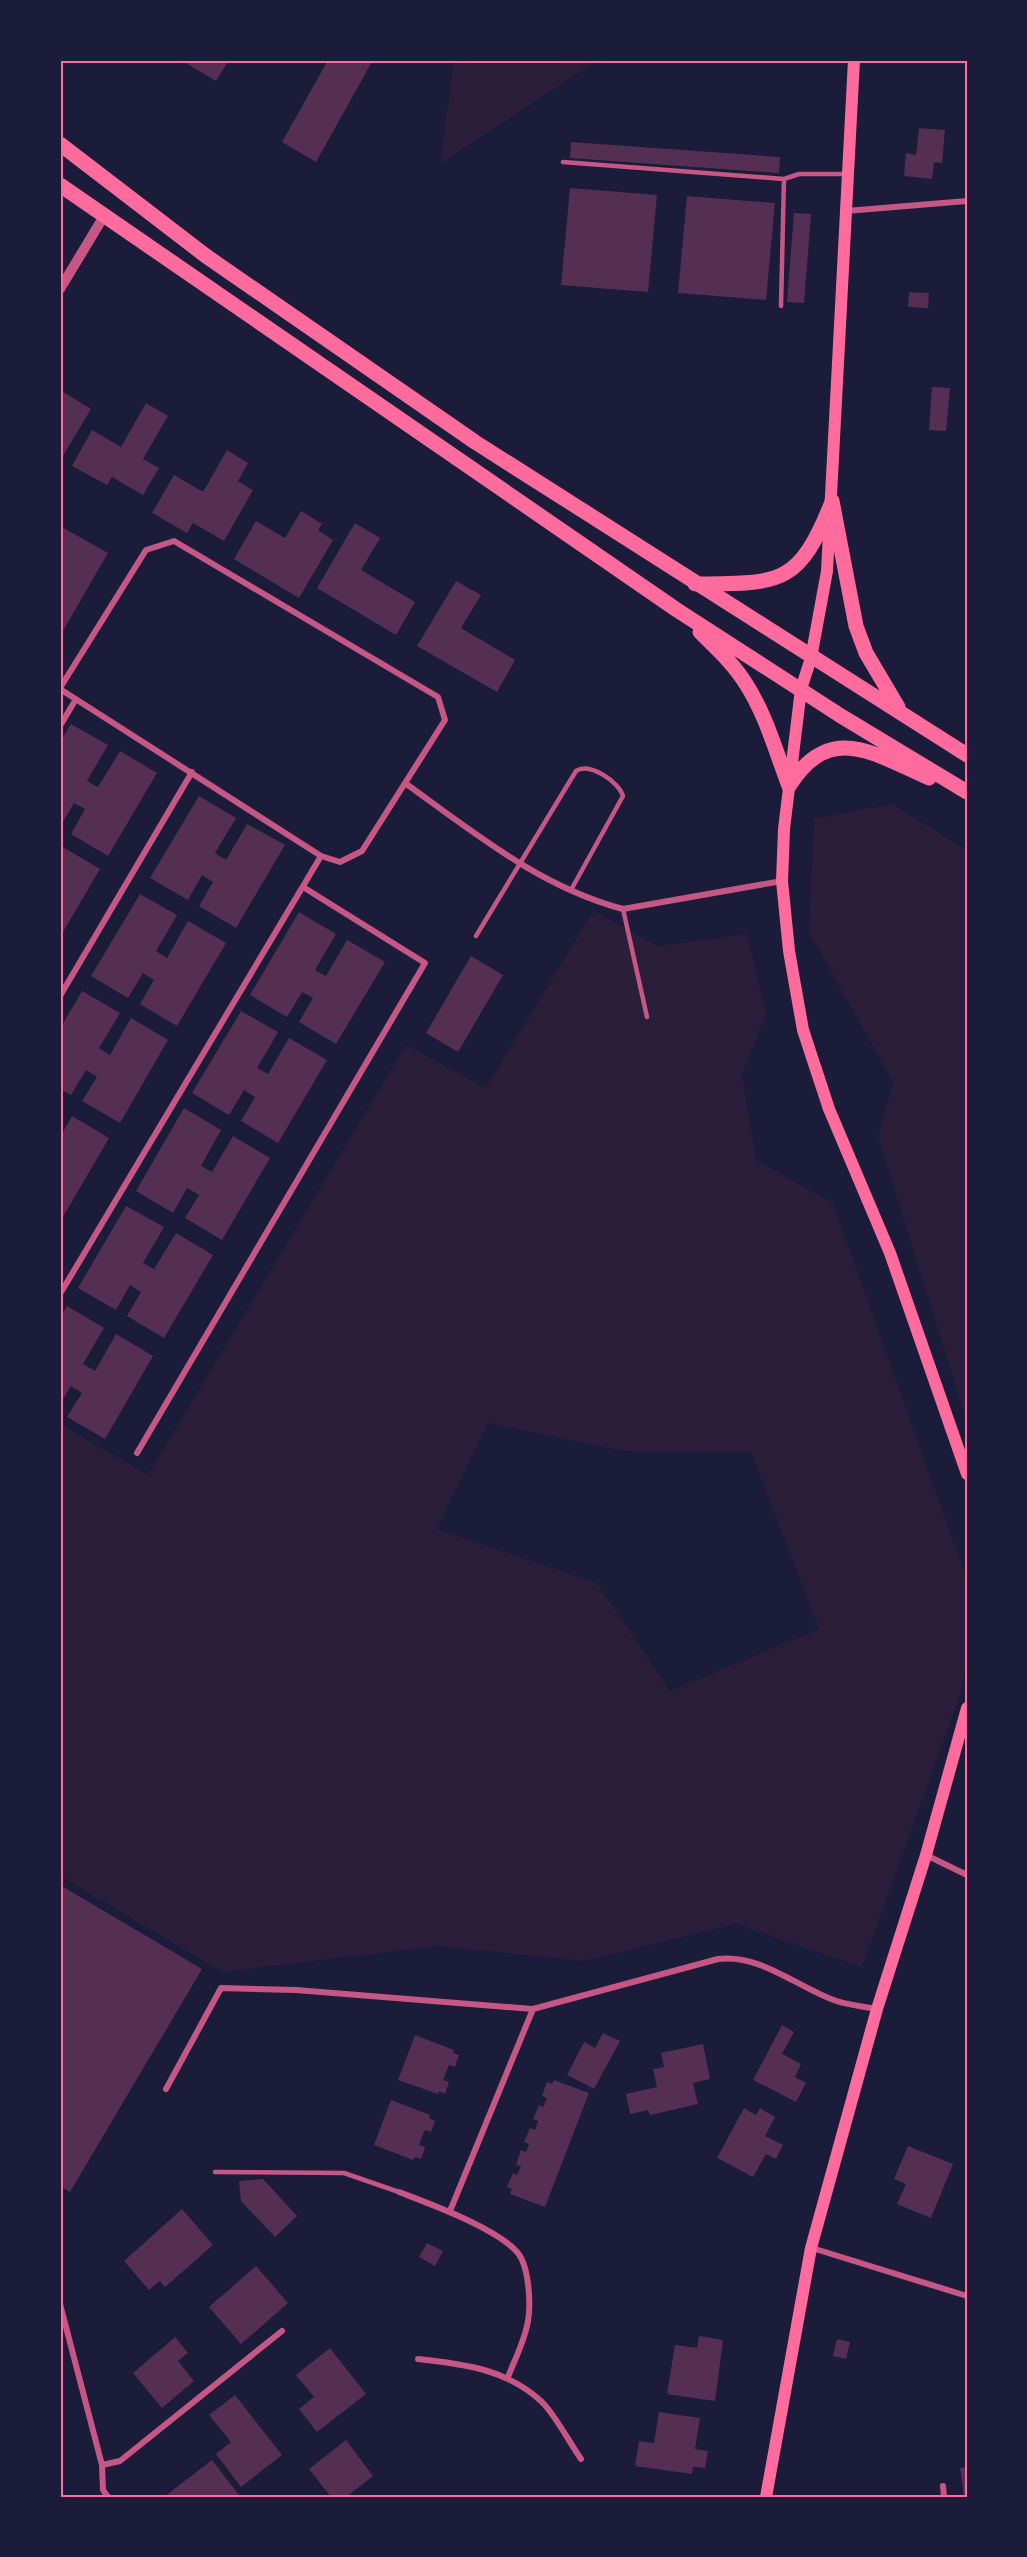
<svg xmlns="http://www.w3.org/2000/svg" width="1027" height="2557" viewBox="0 0 1027 2557" font-family="Raleway,sans-serif">
  <style>
    .green { fill: #2a1e3b; fill-rule: evenodd }
    .building { fill: #542f53 }
    .lines { fill: none; stroke-linecap: round; stroke-linejoin: round }
    .service { stroke: #c65784; stroke-width: 4.5 }
    .minor { stroke: #c65784; stroke-width: 6 }
    .tertiary { stroke: #c65784; stroke-width: 10 }
    .secondary { stroke: #ff6b9d; stroke-width: 12 }
    .primary { stroke: #ff6b9d; stroke-width: 15 }
    .neatline { fill: none; stroke: #ff6b9d; stroke-width: 2 }
  </style>
  <rect width="100%" height="100%" fill="#1b1b3a"/>
  <path class="green" d="M454 60H598L440 164Z
    M892 804 967 850V1422L878 1137 893 1082 809 932 814 819Z
    M593 911 658 946 747 934 766 1014 742 1075 756 1160 833 1203 967 1580V1658L960 1695 862 1967 736 1924 584 1961 438 1946 222 1972 60 1876V1424L148 1475 406 1045 486 1088ZM488 1423 623 1451 751 1452 819 1629 670 1691 597 1583 437 1529Z"/>
  <path class="building" d="M181 60H229L216 81Z
    M328 60H373L316 162 282 142Z
    M919 128 945 130 942 163 934 162 932 179 904 176 906 153 916 155Z
    M571 142 780 157 779 173 570 158Z
    M570 188 657 195 648 292 561 285Z
    M687 196 775 203 766 300 678 293Z
    M794 213 811 214 804 303 787 302Z
    M909 292 929 293 928 308 908 307Z
    M932 387 950 388 946 431 929 430Z
    M60 390 91 409 60 461Z
    M146 403 168 416 143 459 159 468 143 495 112 477 107 485 72 466 92 430 121 447Z
    M227 450 248 463 238 481 253 490 224 541 193 523 187 533 152 513 174 475 203 492Z
    M301 511 322 524 318 530 333 540 299 598 234 559 256 521 285 538Z
    M355 523 380 538 361 570 415 602 396 635 317 588Z
    M60 526 108 553 60 636Z
    M456 581 481 595 461 628 515 660 497 692 417 646Z
    M71 724 108 745 87 781 98 787 120 751 157 773 108 856 71 834 85 809 74 803 60 827V742Z
    M199 796 236 818 215 853 226 860 247 824 285 845 236 928 199 906 213 882 202 875 188 900 150 878Z
    M63 847 100 869 60 937V852Z
    M140 894 177 915 156 951 167 958 188 921 226 943 177 1026 140 1004 154 980 143 973 128 998 91 976Z
    M299 912 336 934 315 970 326 976 347 940 385 962 336 1044 299 1022 313 998 302 992 287 1017 250 995Z
    M471 956 503 975 458 1052 426 1033Z
    M82 991 120 1013 99 1048 110 1055 131 1018 168 1040 120 1123 82 1101 97 1077 86 1070 71 1095 60 1089V1029Z
    M241 1011 278 1032 257 1068 268 1074 289 1038 327 1060 278 1143 241 1121 255 1097 244 1090 229 1115 192 1093Z
    M184 1108 221 1130 201 1166 212 1172 233 1136 270 1158 222 1240 185 1218 199 1195 187 1188 173 1213 136 1191Z
    M72 1116 109 1138 60 1222V1137Z
    M126 1206 164 1227 143 1263 154 1269 176 1233 213 1255 164 1338 127 1316 141 1292 130 1285 116 1310 78 1288Z
    M67 1306 104 1328 83 1364 95 1371 116 1334 153 1356 105 1439 67 1417 82 1393 71 1386 60 1404V1318Z
    M60 1885 202 1969 70 2192 60 2186Z
    M782 2025 794 2032 782 2054 801 2064 795 2077 806 2083 796 2102 753 2080Z
    M603 2033 620 2041 594 2089 567 2075 584 2042 595 2048Z
    M415 2035 454 2050 453 2053 459 2055 455 2067 449 2065 446 2072 443 2080 449 2082 445 2094 439 2091 438 2094 398 2080Z
    M703 2044 710 2079 693 2083 698 2104 650 2115 648 2110 630 2114 626 2094 657 2087 653 2069 664 2067 661 2053Z
    M554 2080 589 2093 545 2207 510 2194 512 2189 507 2187 513 2173 517 2175 521 2166 516 2165 521 2150 526 2152 529 2144 524 2142 530 2128 535 2130 538 2121 533 2119 539 2105 544 2107 545 2102 547 2098 542 2096 547 2082 552 2084Z
    M391 2100 430 2115 429 2118 435 2121 431 2132 425 2130 422 2137 419 2145 425 2147 421 2159 415 2157 413 2160 374 2145Z
    M744 2108 756 2115 760 2108 775 2117 765 2136 783 2145 776 2159 766 2154 753 2177 717 2158Z
    M908 2146 953 2164 931 2218 897 2204 906 2184 894 2179Z
    M263 2179 297 2216 275 2237 241 2201 239 2181Z
    M182 2209 213 2245 165 2287 160 2281 149 2290 124 2261Z
    M427 2243 443 2251 435 2266 419 2257Z
    M256 2266 288 2303 241 2344 209 2307Z
    M699 2336 723 2340 715 2401 667 2394 675 2345 697 2348Z
    M175 2337 188 2353 178 2361 194 2381 162 2408 133 2373Z
    M837 2339 850 2342 846 2359 833 2356Z
    M330 2348 366 2394 317 2432 299 2409 314 2397 296 2375Z
    M235 2395 282 2455 241 2487 216 2454 231 2442 209 2415Z
    M659 2412 700 2418 695 2449 708 2451 705 2468 693 2467 692 2474 635 2466 639 2441 654 2443Z
    M346 2440 373 2476 346 2497H331L309 2469Z
    M212 2460 239 2495 237 2497H164Z
    M967 2467V2497H964L960 2468Z"/>
  <g class="lines">
    <path class="service" d="M563 162 784 179 799 174H847
      M781 306 784 179
      M623 909 647 1017
      M476 936 576 771C590 762 619 782 623 796L571 890
      M215 2172 344 2173 399 2192"/>
    <path class="minor" d="M846 211 967 201
      M60 688 146 550 174 541 438 697 445 720 362 851 340 862 321 856 60 689
      M60 726 76 699
      M405 783C473 832 540 887 623 909L782 881
      M60 996 192 772
      M60 1294 321 856
      M137 1453 425 963 303 887
      M926 1855 967 1875
      M166 2089 221 1988 296 1990 533 2009 718 1959C759 1954 795 1985 831 1999 845 2005 862 2006 877 2009
      M399 2192C430 2204 497 2228 518 2253 529 2267 531 2304 528 2321 525 2340 515 2359 508 2377
      M450 2211 533 2009
      M812 2248 967 2296
      M60 2304 102 2465 103 2490 108 2497
      M418 2359C464 2364 507 2369 542 2402 556 2416 569 2442 581 2459
      M102 2465 120 2461 282 2331
      M943 2486 944 2497"/>
    <path class="tertiary" d="M60 289 104 216"/>
    <path class="secondary" d="M854 60 827 571 811 658 801 689 784 829 782 881 789 951 803 1030 829 1109 890 1253 967 1474
      M766 2497 811 2248 877 2009 926 1855 967 1708"/>
    <path class="primary" d="M60 144 206 256 475 442 967 755
      M60 185 677 610 841 716 967 792
      M832 501 856 626 866 653 898 707
      M695 584C780 583 798 587 832 502
      M700 632C717 649 734 664 746 684 766 715 776 752 789 786
      M789 786C830 721 874 754 929 778"/>
  </g>
  <rect width="1027" height="2557" fill="none" stroke="#1b1b3a" stroke-width="123"/>
  <rect x="62" y="62" width="904" height="2434" class="neatline"/>
</svg>
